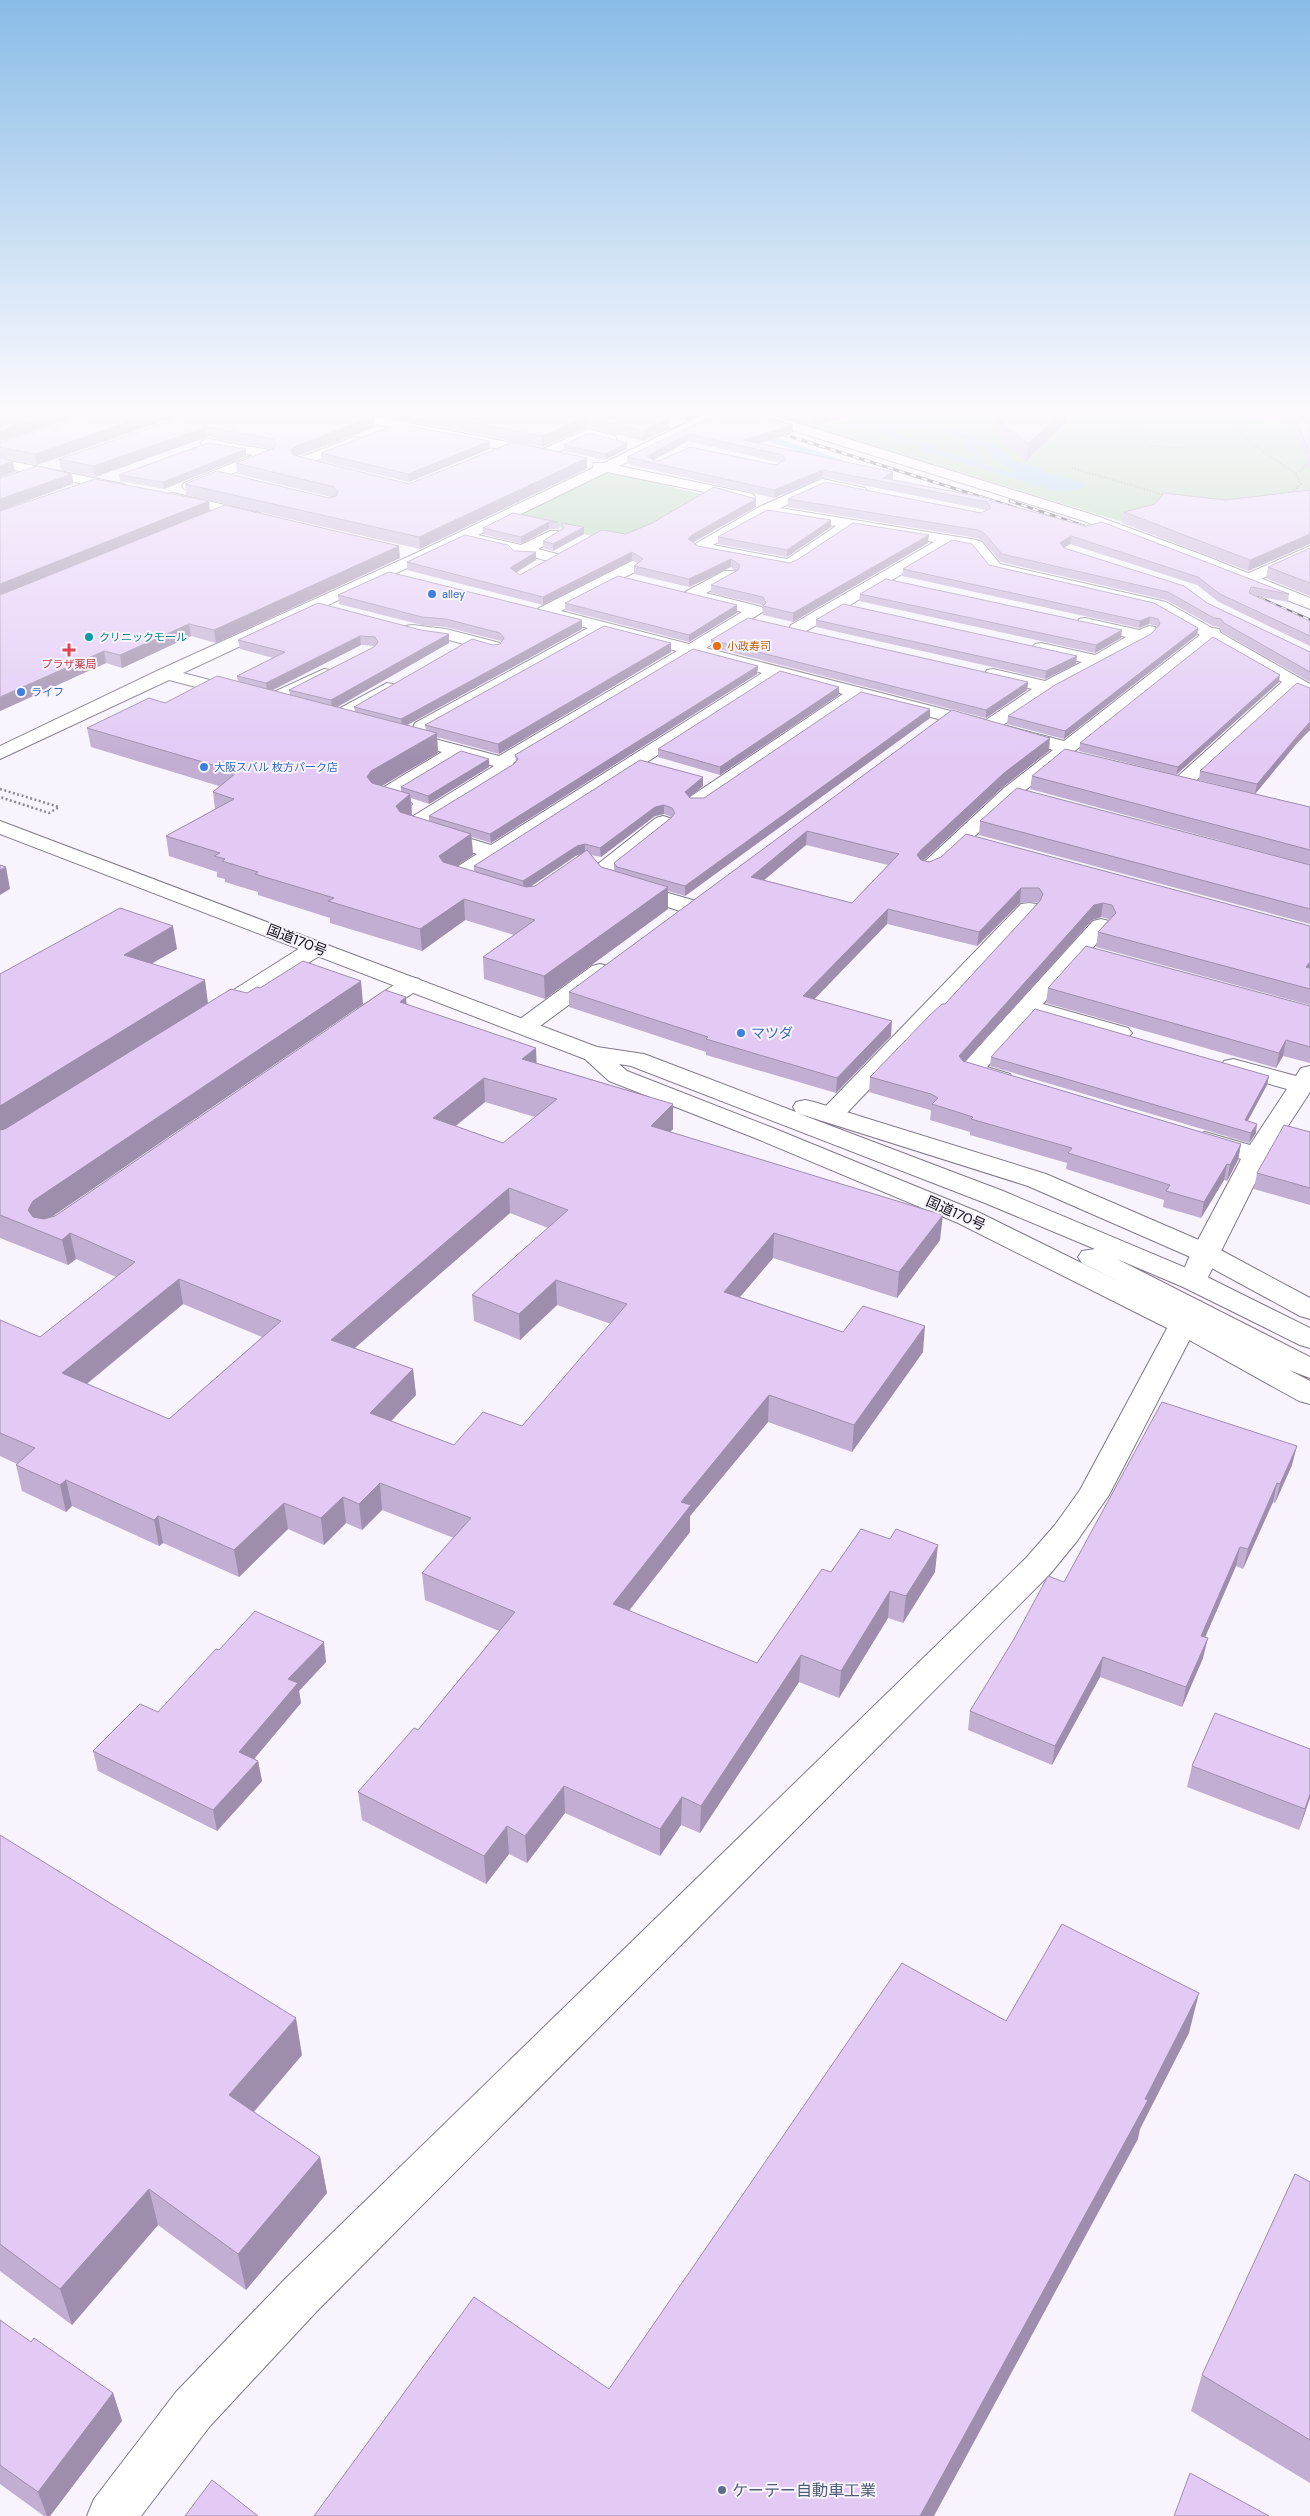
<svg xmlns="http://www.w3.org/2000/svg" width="1310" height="2516" viewBox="0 0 1310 2516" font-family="'DM Sans','Noto Sans JP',sans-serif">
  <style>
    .green { fill: #acd0ad }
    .water { fill: #9cc7e6; fill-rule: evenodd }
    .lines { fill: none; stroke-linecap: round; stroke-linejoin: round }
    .stream { stroke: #9cc7e6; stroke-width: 6 }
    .street-casing { stroke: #817988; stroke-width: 2 }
    .secondary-casing { stroke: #817988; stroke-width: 2 }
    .primary-casing { stroke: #817988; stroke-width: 2 }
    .highway-casing { stroke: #817988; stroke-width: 2 }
    .path-far1 { stroke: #8d8991; stroke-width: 2; stroke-dasharray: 1 2; stroke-linecap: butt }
    .path { stroke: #8d8991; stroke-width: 2.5; stroke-dasharray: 2 2.5; stroke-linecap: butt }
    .street { fill: #fff; fill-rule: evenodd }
    .secondary { fill: #fff; fill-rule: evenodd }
    .primary { fill: #fff; fill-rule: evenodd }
    .highway { fill: #fff; fill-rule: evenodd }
    .rail-casing { stroke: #2a272d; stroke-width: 3 }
    .rail { stroke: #f8f3fd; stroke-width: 2; stroke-dasharray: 6; stroke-linecap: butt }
    .wall { fill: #c2aed3; fill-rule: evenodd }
    .shaded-wall { fill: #9e8dac }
    .building { fill: #e2caf5; stroke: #9e8dac; fill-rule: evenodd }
    .shop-dot { fill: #3f7fe0; stroke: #f8f3fd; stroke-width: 2 }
    .culture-dot { fill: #0f9aa8; stroke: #f8f3fd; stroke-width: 2 }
    .food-dot { fill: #e8710a; stroke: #f8f3fd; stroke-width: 2 }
    .health-dot { fill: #e0444e; stroke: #f8f3fd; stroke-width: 2 }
    .service-dot { fill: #5c6f8a; stroke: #f8f3fd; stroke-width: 2 }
    .labels { text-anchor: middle; stroke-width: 4; stroke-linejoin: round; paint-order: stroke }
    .far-shop-label { font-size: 11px; fill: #366cbe; stroke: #f8f3fd; text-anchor: start }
    .far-culture-label { font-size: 11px; fill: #0d838f; stroke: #f8f3fd; text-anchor: start }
    .far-food-label { font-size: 11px; fill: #c56008; stroke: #f8f3fd; text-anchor: start }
    .far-health-label { font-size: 11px; fill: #be3a42; stroke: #f8f3fd }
    .street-label { font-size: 14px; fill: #0f0c12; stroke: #f8f3fd }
    .shop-label { font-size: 14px; fill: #366cbe; stroke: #f8f3fd; text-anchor: start }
    .near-service-label { font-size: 16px; fill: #4e5e75; stroke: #f8f3fd; text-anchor: start }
  </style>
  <rect width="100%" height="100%" fill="#f8f3fd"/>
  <path class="green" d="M756 410H1310V499L1139 527Z
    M610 471 720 499 618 543 517 516Z"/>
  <path class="water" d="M912 410H1006L994 417 964 412 942 416Z
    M857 419 909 422 965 433 992 443 1014 461 1044 470V473L1067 477 1084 484C1077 493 1063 492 1052 490L924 451 923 447 913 443 844 424ZM902 428 932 429 966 439V447L977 453V457L971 460 941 452 933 446 902 436 895 431ZM973 445 983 447 994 459 1015 471 1010 472 982 464 983 455Z"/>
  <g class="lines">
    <path class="stream" d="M758 435 840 462
      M785 496 838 471"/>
    <g class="street-casing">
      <path id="street" d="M316 410H343L543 449 588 429 615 436 617 439 610 443 589 438 544 458 322 414Z
        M721 410H740L671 440 619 466 753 494 755 497 753 500 748 501 607 472 478 535 521 545 550 531H560L563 534 560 537 538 549 561 555 563 558 561 561C549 564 539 557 528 556 522 556 518 559 512 557L510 552 467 540 183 673 244 689 247 693 244 697 238 698 169 680 0 759V746L159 670 412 555 593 468 594 463H604L696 418Z
        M354 437 359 438 361 441 359 444 315 461 335 467 337 470 335 473 330 474 296 465 294 462 296 459Z
        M208 439 269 450 276 454 274 457 194 489H184L182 486 184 483 253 455 203 446 201 443 203 440Z
        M0 459 123 484 130 488 123 492 0 467Z
        M822 479 865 488 867 491 860 495 824 488 780 508 977 540 982 542 1000 564 1166 602 1212 628 1219 629 1221 633 1310 684V696L1295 690 1189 787H1175L1172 783 1175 779 1282 682 1212 642 1018 796 935 873 928 875 921 873 918 869 921 865 1004 788 1053 750 860 698 704 805H690L687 801 690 797 843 694 779 677 470 876 480 880 484 884 480 888C470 891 449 887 442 878L446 874 477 854 402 831 399 827 402 823 494 766 461 757 397 796 409 800 412 804 409 808C399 811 378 806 371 797L374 793 442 752 394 740 392 736 394 732 401 730 499 756 677 651 605 632 429 731H415L413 727 415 723 588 628 539 616 537 612 539 608 632 561 638 559 646 564 644 567 561 611 689 644 742 612 685 598 683 595 685 592 724 571H736L738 574 736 577 706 593 762 607 764 611 706 648 986 720 1032 689 987 678 984 674 987 670 993 669 1045 681 1082 662 1035 652 1032 648 1035 644 1041 643 1095 655 1126 637 1079 627 1077 623 1079 619 1085 618 1139 630 1149 626 1155 627 1157 631 1149 640 1053 691 1003 725 1064 741 1200 635 1154 609 989 570 972 549 951 545 803 633H791L789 629 791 625 934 542 852 529 796 567 790 569 698 552 690 547 759 507ZM766 515 836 526 787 559 713 545ZM694 655 762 673 491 845 425 825 513 771 516 767 513 763Z
        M173 493 260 513 262 516 255 520 168 500 166 497 168 494Z
        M1310 546V557L1254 582H1242L1240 579 1242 576Z
        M412 625 446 629 500 643 503 647 500 651 494 652 445 639 406 634 404 630 406 626Z
        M324 669 330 670 333 674 330 678 275 705H263L260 701 263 697Z
        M387 683 393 684 396 688 393 692 341 722H329L326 718 329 714Z
        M663 816 670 818 673 822 670 826 611 872 616 878 696 901 699 906 696 911 688 912 680 911 602 886 589 871 656 818Z
        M1029 903 1037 904 1040 909 1037 914 841 1119 832 1122 823 1119 819 1114 823 1109 1021 904Z
        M1101 919 1109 921 1112 926 1043 1004 1128 1028 1132 1033 1128 1038 1120 1040 1033 1016 987 1067 1010 1074 1013 1079 1010 1084 1001 1086 962 1075 959 1070 962 1065 1093 921Z
        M316 941 324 943 327 948 324 953 221 1018 213 1020 205 1018 201 1013 205 1008 308 943Z
        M600 964 608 966 611 971 608 976 532 1032 524 1034 516 1032 512 1027 516 1022 592 966Z
        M411 977 419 979 422 984 419 989 374 1019 366 1021 358 1019 354 1014 358 1009 403 979Z
        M1233 1059 1296 1076 1301 1068 1310 1066V1092L1269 1155 1203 1287 1193 1290 1183 1287 1179 1281 1191 1253 1241 1159 1196 1145 1192 1140 1196 1135 1205 1132 1250 1145 1287 1089 1224 1071 1221 1066 1224 1061Z"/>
    </g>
    <g class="secondary-casing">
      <path id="secondary" d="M1192 1299 1202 1302 1206 1308 1109 1495 1077 1541 1050 1574 317 2311 210 2426 141 2516H87L94 2499 176 2392 285 2279 1026 1558 1055 1525 1080 1490 1178 1308 1182 1302Z"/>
    </g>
    <g class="primary-casing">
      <path id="primary" d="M735 410H755L1094 515 1208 557 1310 598V609L1084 521 736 413Z"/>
    </g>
    <g class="highway-casing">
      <path id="highway" d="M0 821 597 1047 644 1054 796 1112 793 1107 796 1102 805 1100 814 1102 1046 1174 1215 1247 1310 1298V1319L1300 1316 1195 1259 1028 1186 797 1113 1003 1191 1203 1275 1310 1328V1348L1300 1345 1183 1287 1117 1259 1310 1357V1378L1289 1370 1310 1381V1404L1299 1401 1173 1331 958 1223 755 1138 609 1081 585 1059 0 834ZM619 1064 631 1066 985 1203 1095 1249 1082 1251 1078 1257 1082 1263 1120 1282 976 1211 773 1128 627 1071Z"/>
    </g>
    <path class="path-far1" d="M1237 410 1231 423 1256 446 1296 474 1301 484 1292 492 1286 493
      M1065 414 1105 418 1136 428 1148 446 1185 448 1198 445
      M1072 468 1165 495
      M1296 474 1310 462"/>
    <path class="path" d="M0 789 59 807 49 813 0 797"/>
    <use href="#street" class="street"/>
    <use href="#secondary" class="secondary"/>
    <use href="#primary" class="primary"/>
    <use href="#highway" class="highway"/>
    <g class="rail-casing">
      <path id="rail" d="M702 410 732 419
        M773 431 1016 508
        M1010 501 1084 526
        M1248 593 1310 620"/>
    </g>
    <use href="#rail" class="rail"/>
  </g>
  <path class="wall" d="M117 410H195L37 465 0 458V443Z
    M202 410 375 427 298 456 409 484 587 469 420 549 186 495 185 484 329 498 331 497 237 474 236 463 272 449 207 437 95 477 61 470 59 459Z
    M353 410H634L669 429 643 441 587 427 543 447Z
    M641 410H715L686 421Z
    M761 410H868L814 426Z
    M1211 410H1310V468L1291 423Z
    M997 415 1067 421 1026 461 1012 449 1008 448 996 431Z
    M707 419 793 433 757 443 893 472 892 480 992 499 991 501 1289 594 1288 602 1256 596 1310 621V646L1219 602 1197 585 1070 544 1064 548 1207 603 1310 652V682L1222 632 1219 627 1213 626 1166 600 1001 562 983 541 977 538 787 507 788 499 981 513 986 510 822 477 774 498 627 464V457ZM688 441 781 463 776 465 655 461 654 460Z
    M490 441V449L409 482 321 461V453Z
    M627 443V449L605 460 564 451V445Z
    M246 449V456L164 489 120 481 119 475Z
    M1310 490 1248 571 1122 523 1124 512Z
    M756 499V507L693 542 698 546 790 563 928 543 793 622 763 615 762 605 711 593V585L736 571 731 567 689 587 634 574V566L637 563 632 560 543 605 407 570V562L514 551 536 560 516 573 520 575 626 534Z
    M210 511 400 558 216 643 191 636 122 668 106 663 0 711Z
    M513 513 558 522 559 529H549L521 544 483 534V528Z
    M561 523 584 527V534L553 551 543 548V541L562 530Z
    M831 527 787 557 718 544V537Z
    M1310 548V596L1266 578 1268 567Z
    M989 565 1198 628 1197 635 1064 739 1007 724 1008 716 1151 634 1157 627V626L1149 624 1139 628 902 576 903 569Z
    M860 594 1121 638 1095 653 859 601Z
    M338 595 582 629 407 725 426 730 425 725 671 652 499 754 437 737 438 753 382 786 401 792V787L489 767 429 804 411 798 412 815 411 816 429 821V816L514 764 516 762 515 755 758 666 757 674 491 843 472 837 473 855 456 866 474 872V866L703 777V786L690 797V798H704L930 718 685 896 668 891V909L545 999 484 979 483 957 514 935 465 920 422 951 330 923V918L258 895V892L225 882V879L217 877V872L169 856 166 836 215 809 213 792 219 786 91 747 87 728 165 703 238 682 237 676 273 658 240 649 238 640 318 603 449 643 337 707 355 712 354 707 493 645 500 644 501 642V641L446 627 422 625 339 604ZM361 645 375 646 374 647 289 690 290 695 272 690ZM664 814 672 817 614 863V870L601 867 591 855 601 857 655 816ZM577 855H580L535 886 530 887Z
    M565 603 737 613 689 642 565 610Z
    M816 620 1076 664 1045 679 816 627Z
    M711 640 1028 682 1027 690 986 718 711 647Z
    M1279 682 1176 775 1079 751 1080 743Z
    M839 687V695L720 775 658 757V749Z
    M1310 688V730L1298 742 1255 794 1199 780 1200 771Z
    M952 710 1049 751 1003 787 923 860 1310 926V1005L1096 947 1098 932 1109 919 1101 917 1092 920 965 1062 1241 1144 1238 1160 1227 1181 1224 1180 1201 1218 1163 1207 1164 1200 1066 1169 1067 1163 970 1135V1132L930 1120 931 1111 930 1110 869 1092 870 1077 945 1004 1038 903 1037 902 1020 903 977 946 887 924 814 999 891 1036 836 1093 706 1055V1052L569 1007V992ZM806 845 888 865 852 903 764 880Z
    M1032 776 1310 807V865L1030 789Z
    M980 821 1310 865V924L979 835Z
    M177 949 151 963 208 1003 247 993 260 988 363 1004 52 1217 55 1216 407 1004 537 1063 673 1104V1129L670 1132 940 1240 897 1298 773 1258 740 1297 843 1332 923 1352 852 1452 768 1422 690 1516V1532L629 1611 757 1663 831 1572H935L903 1623 888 1618 839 1698 799 1682 700 1833 681 1825 660 1856 565 1813 527 1863 509 1854 486 1884 362 1820 358 1792 418 1730 499 1631 425 1600 422 1573 454 1538 382 1510 362 1530 346 1523 324 1545 288 1529 239 1577 163 1543 159 1546 72 1506 66 1512 22 1491 16 1465 17 1464 0 1456V1320L40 1337 116 1277 76 1259 68 1265 0 1238V974ZM485 1102 535 1117 503 1143 456 1126ZM510 1213 548 1228 472 1295 474 1321 520 1340 557 1305 611 1324 522 1426 454 1445 391 1421 416 1395 413 1369 355 1348ZM183 1304 262 1337 169 1419 87 1384Z
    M1048 988 1310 1006V1063L1283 1056 1276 1068 1046 1003Z
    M991 1057 1269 1076 1267 1085 1247 1121 1256 1133 1249 1143 990 1066Z
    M1310 1132V1205L1254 1189 1257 1173Z
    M1292 1465 1275 1503 1273 1502 1243 1569 1236 1566 1205 1637 1203 1658 1182 1707 1100 1677 1052 1765 968 1730 970 1711 1064 1582Z
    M326 1662 299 1691 301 1703 254 1759 258 1761 262 1781 217 1831 98 1771 93 1751 158 1712Z
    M1192 1766 1310 1798 1299 1830 1187 1787Z
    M0 1835 302 2055 254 2112 320 2157 327 2193 246 2290 158 2225 72 2325 0 2271Z
    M1310 2182V2483L1191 2411 1202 2375Z
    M0 2320 31 2342 113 2393 122 2421 50 2516H44L0 2484Z"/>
  <path class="shaded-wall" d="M63 410H96L0 442V431Z
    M164 410H195L37 465 35 454Z
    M686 410H715L686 421Z
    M821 410H868L814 426 815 412Z
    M1064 410H1069L1067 421 1026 461 1028 444Z
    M374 416 375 427 295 457 292 461 291 450 294 447Z
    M587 417V427L543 447 542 436Z
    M669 418V429L643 441V431Z
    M793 425V433L745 447 743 440Z
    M206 427 207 437 95 477 93 466Z
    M688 434V441L650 462 647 456Z
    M490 441V449L409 482 408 474Z
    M627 443V449L605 460V454Z
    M246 449V456L164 489 163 482Z
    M587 458V469L420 549 419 537Z
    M13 461 15 472 0 477V466Z
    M823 470 822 477 774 498V490Z
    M893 472V479L887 482 883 478Z
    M72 474 73 484 0 511V499Z
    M756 499V507L692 543 688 539 692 535Z
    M209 501 210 513 0 597V584Z
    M831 520V527L787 557V550Z
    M549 522V529L521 544V537Z
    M584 527V534L553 551V544Z
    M1310 534V544L1248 571 1250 560Z
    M929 535 928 543 793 622V613Z
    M1071 536 1070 544 1059 551 1060 543Z
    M399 546 400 558 216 643 214 630Z
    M536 552V560L510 576V568Z
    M632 552V560L543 605V597Z
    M731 559V567L689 587V579Z
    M737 605V613L689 642V635Z
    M1150 617 1149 624 1139 628 1140 621Z
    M582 620V629L402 728 401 719Z
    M189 624 191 636 122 668 120 655Z
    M1198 628 1197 635 1064 739 1065 731Z
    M1122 630 1121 638 1095 653 1096 645Z
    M449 634V643L332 710 331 700Z
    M360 636 361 645 267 693 266 683Z
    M671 643V652L499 754 498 744Z
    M104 651 106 663 0 711V697Z
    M1077 656 1076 664 1045 679 1046 671Z
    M758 666 757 674 491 843 490 834Z
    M1280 675 1279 682 1176 775 1178 767Z
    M1028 682 1027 690 986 718V710Z
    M839 687V695L720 775V767Z
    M930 709V718L685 896V886Z
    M1310 722V730L1298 742 1255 794 1257 784 1300 733Z
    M437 733 438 753 373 791 367 777 371 771Z
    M1050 738 1049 751 1003 787 920 864 917 855 921 850 1004 773Z
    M489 759V767L429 804 428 796Z
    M703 777V786L685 801V792Z
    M410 794 412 815 397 827 396 806Z
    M664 805V814L655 816 601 857 600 848 655 807Z
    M807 831 806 845 751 891V877Z
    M471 834 473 855 441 877 439 856Z
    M585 844V853L577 855 524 891 523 881 577 846Z
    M6 867 10 889 0 895V870Z
    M668 887V909L545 999 544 976Z
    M1021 888 1020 903 977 946 979 932Z
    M464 899 465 920 422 951 420 929Z
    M1103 903 1101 917 1092 920 957 1071 959 1056 1094 905Z
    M888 909 887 924 803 1011V996Z
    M173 926 177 949 127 978 124 955Z
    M1310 962V973L1306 967Z
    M205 980 208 1003 0 1134V1106Z
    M361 981 363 1004 38 1226 28 1210 33 1201Z
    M406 997 408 1020 400 1002Z
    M892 1021 891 1036 836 1093 837 1078Z
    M1286 1040 1283 1056 1276 1068 1279 1053Z
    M536 1048 537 1072 522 1059Z
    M1269 1076 1267 1085 1243 1130 1245 1120Z
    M484 1078 485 1102 435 1142 433 1118Z
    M673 1104V1129L651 1151V1126Z
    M1257 1124 1256 1133 1249 1143 1251 1133Z
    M1241 1144 1238 1160 1227 1181 1230 1165Z
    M1227 1164 1224 1180 1201 1218 1204 1202Z
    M509 1188 510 1213 334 1366 331 1340Z
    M943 1215 940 1240 897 1298 899 1272Z
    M70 1233 76 1259 68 1265 62 1240Z
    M774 1233 773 1258 723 1317 724 1292Z
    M179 1279 183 1304 68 1399 62 1373Z
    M556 1280 557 1305 520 1340 519 1314Z
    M925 1326 923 1352 852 1452 854 1425Z
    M413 1369 416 1395 373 1440 370 1413Z
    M769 1395 768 1422 690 1516V1532L613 1631V1604L681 1502Z
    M1297 1446 1292 1465 1275 1503 1280 1484Z
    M66 1480 72 1506 66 1512 60 1485Z
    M380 1483 382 1510 362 1530 359 1504Z
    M1277 1483 1273 1502 1243 1569 1248 1549Z
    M343 1497 346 1523 324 1545 321 1518Z
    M284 1503 288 1529 239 1577 234 1550Z
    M158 1516 163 1543 159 1546 154 1520Z
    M938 1545 935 1572 903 1623 906 1596Z
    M1240 1547 1236 1566 1197 1656 1201 1636Z
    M890 1591 888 1618 839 1698 841 1671Z
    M1208 1638 1203 1658 1182 1707 1186 1687Z
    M324 1642 326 1662 299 1691 301 1703 243 1772 239 1752 288 1679Z
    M801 1655 799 1682 700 1833 701 1806Z
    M1103 1657 1100 1677 1052 1765 1055 1746Z
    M258 1761 262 1781 217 1831 213 1810Z
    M564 1786 565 1813 527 1863 525 1836Z
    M1310 1794V1798L1299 1830 1305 1809Z
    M682 1797 681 1825 660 1856V1829Z
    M507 1826 509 1854 486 1884 484 1856Z
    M1199 1993 1189 2033 1140 2129 1138 2139 934 2516H920L1145 2099Z
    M296 2018 302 2055 237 2131 229 2095Z
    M320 2157 327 2193 246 2290 238 2254Z
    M149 2189 158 2225 72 2325 60 2289Z
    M113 2393 122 2421 50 2516H47L38 2492Z"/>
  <path class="building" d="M0 410H63L0 431Z
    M117 410H164L35 454 0 447V443L93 413 102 414Z
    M202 410H344L374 416 294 447 291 450 293 455 409 484 513 442 587 458 419 537 185 484 217 471 329 498 336 496 338 491 334 487 236 463 274 448 276 442 273 439 206 427 93 466 59 459Z
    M405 410H634L669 418 643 431 587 417 542 436Z
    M732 410H744L793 425 743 440 893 472 883 478 992 499 989 500 1086 526 1102 522 1289 594 1251 587 1249 593 1310 621V636L1220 594 1198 577 1071 536 1060 543 1064 548 1184 586 1207 603 1310 652V672L1224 623 1221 619 1214 618 1168 592 1002 554 984 533 978 530 788 499 825 482 981 513 991 508 987 502 823 470 774 490 627 457 707 419ZM688 434 783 455 785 460 776 465 690 447 661 460 655 461 647 456Z
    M808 410H821L815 412Z
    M1003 410H1064L1028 444 1013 432H1010L997 415Z
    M1274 410H1310V453L1293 413Z
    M398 424 490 441 408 474 321 453Z
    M589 433 627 443 605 454 564 445Z
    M208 443 246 449 163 482 119 475Z
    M0 458 13 461 0 466Z
    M37 466 72 474 0 499V478Z
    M95 479 209 501 0 584V511Z
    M714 487 756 499 692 535 688 539 698 546 790 563 797 560 853 523 929 535 793 613 763 606 766 603 763 597 711 585 738 570 740 565 731 559 689 579 634 566 643 559 632 552 543 597 407 562 465 535 508 545 514 551 536 552 510 568 520 575 602 530 626 534 652 523Z
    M1310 490V534L1250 560 1124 512 1155 504 1164 493 1225 500Z
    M225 505 399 546 214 630 189 624 120 655 104 651 0 697V595Z
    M767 510 831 520 787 550 718 537Z
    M513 513 558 522H549L521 537 483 528Z
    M561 523 584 527 553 544 543 541 564 528Z
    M952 540 972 544 989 565 1154 603 1198 628 1065 731 1008 716 1055 685 1151 634 1160 624 1158 619 1150 617 1140 621 903 569Z
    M1310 548V583L1268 567Z
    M389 572 582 620 401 719 354 707 472 639 493 645 500 644 504 638 500 633 446 619 422 617 338 595Z
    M618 576 737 605 689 635 565 603Z
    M886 579 1122 630 1096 645 860 594Z
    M318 603 421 630 449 634 331 700 289 690 374 647 378 642 375 637 360 636 266 683 237 676 285 652 238 640Z
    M843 604 1077 656 1046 671 816 620Z
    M748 618 1028 682 986 710 711 640Z
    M604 626 671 643 498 744 425 725Z
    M1213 637 1280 675 1178 767 1080 743Z
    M693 649 758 666 490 834 429 816 514 764 518 759 515 755Z
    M780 671 839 687 720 767 658 749Z
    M217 676 437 733 371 771 367 777 372 783 410 794 396 806 400 812 471 834 439 856 443 862 526 887 535 886 587 850 601 867 668 887 544 976 483 957 535 920 464 899 420 929 328 901 334 898 255 874 258 872 222 861 225 859 214 856 220 853 166 836 234 799 213 792 237 772 87 728 149 698 165 703Z
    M1297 683 1310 688V722L1300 733 1257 784 1200 771Z
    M861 692 930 709 685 886 617 867 614 863 671 818 675 813 672 808 664 805 655 807 600 848 585 844 577 846 523 881 474 866 640 760 703 777 685 792 690 798H704Z
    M952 710 1050 738 1004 773 921 850 917 855 921 860 929 862 941 857 966 834 1310 926V962L1306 967 1310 968V989L1098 932 1116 913 1112 905 1103 903 1094 905 959 1056 963 1061 1241 1144 1230 1165 1227 1164 1204 1202 1166 1191 1170 1185 1068 1153 1072 1148 971 1119 973 1117 932 1104 938 1098 931 1094 870 1077 930 1015 942 1004H945L1040 901 1043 894 1039 888H1021L979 932 888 909 803 996 892 1021 837 1078 706 1039 708 1037 569 992ZM807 831 899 854 852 903 751 877Z
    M1065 749 1310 807V850L1032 776Z
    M461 751 489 759 428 796 401 787Z
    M1017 788 1310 865V909L980 821Z
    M0 865 6 867 0 870Z
    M120 908 173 926 124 955 205 980 0 1106V974Z
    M1086 946 1310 1006V1047L1286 1040 1279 1053 1048 988Z
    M303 961 361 981 33 1201 28 1210 33 1217 44 1219 55 1216 385 990 406 997 400 1002 536 1048 522 1059 673 1104 651 1126 943 1215 899 1272 774 1233 724 1292 843 1332 863 1306 925 1326 854 1425 769 1395 681 1502 691 1505 613 1604 757 1663 822 1569 831 1572 861 1529 890 1539 896 1529 938 1545 906 1596 890 1591 841 1671 801 1655 701 1806 682 1797 660 1829 564 1786 525 1836 507 1826 484 1856 358 1792 414 1728 418 1730 515 1612 422 1573 471 1518 380 1483 359 1504 343 1497 321 1518 284 1503 234 1550 158 1516 154 1520 66 1480 60 1485 16 1465 35 1448 0 1433V1320L40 1337 135 1262 70 1233 62 1240 0 1215V1130L5 1129 231 989 247 993 257 987 260 988ZM484 1078 557 1099 503 1143 433 1118ZM509 1188 568 1210 472 1295 519 1314 556 1280 627 1304 522 1426 483 1412 454 1445 370 1413 413 1369 331 1340ZM179 1279 281 1321 169 1419 62 1373Z
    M1035 1009 1269 1076 1245 1120 1257 1124 1251 1133 991 1057Z
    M1284 1125 1310 1132V1188L1257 1173Z
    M1162 1402 1297 1446 1280 1484 1277 1483 1248 1549 1240 1547 1201 1636 1208 1638 1186 1687 1103 1657 1055 1746 970 1711 1014 1639 1048 1576 1064 1582Z
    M255 1611 324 1642 288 1679 298 1683 239 1752 258 1761 213 1810 93 1751 140 1704 158 1712 216 1649 219 1650Z
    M1215 1713 1310 1749V1794L1305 1809 1192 1766Z
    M0 1835 296 2018 229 2095 320 2157 238 2254 149 2189 60 2289 0 2244Z
    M1062 1924 1199 1993 1145 2099 1148 2100 920 2516H314L474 2297 609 2389 902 1963 1006 2021Z
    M1295 2174 1310 2182V2440L1202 2375Z
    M0 2320 31 2342 34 2338 113 2393 38 2492 0 2465Z
    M1190 2473 1269 2516H1174Z
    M212 2480 258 2516H185Z"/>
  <linearGradient id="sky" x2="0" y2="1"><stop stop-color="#89bce7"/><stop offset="0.54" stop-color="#fcfafe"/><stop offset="1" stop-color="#fcfafe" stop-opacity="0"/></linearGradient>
  <rect width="1310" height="762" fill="url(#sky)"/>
  <g class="shop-dot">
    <circle cx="432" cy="594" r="5"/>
    <circle cx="21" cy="692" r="5"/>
    <circle cx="204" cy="767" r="5"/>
    <circle cx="741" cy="1033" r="5"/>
  </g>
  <circle class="culture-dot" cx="89" cy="637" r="5"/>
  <circle class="food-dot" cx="717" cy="646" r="5"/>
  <path class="health-dot" d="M66.5 642.5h5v5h5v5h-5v5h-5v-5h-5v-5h5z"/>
  <circle class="service-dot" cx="722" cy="2490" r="5"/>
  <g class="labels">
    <g class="far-shop-label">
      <text x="442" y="598">alley</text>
      <text x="31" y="696">ライフ</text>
      <text x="214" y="771">大阪スバル 枚方パーク店</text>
    </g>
    <g class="far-culture-label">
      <text x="99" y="641">クリニックモール</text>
    </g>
    <g class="far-food-label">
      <text x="727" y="650">小政寿司</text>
    </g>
    <g class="far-health-label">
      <text x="69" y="668">プラザ薬局</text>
    </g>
    <g class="street-label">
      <text transform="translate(297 940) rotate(21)" y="5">国道170号</text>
      <text transform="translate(956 1213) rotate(24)" y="5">国道170号</text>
    </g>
    <g class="shop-label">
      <text x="751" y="1038">マツダ</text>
    </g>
    <g class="near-service-label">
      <text x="732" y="2496">ケーテー自動車工業</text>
    </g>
  </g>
</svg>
